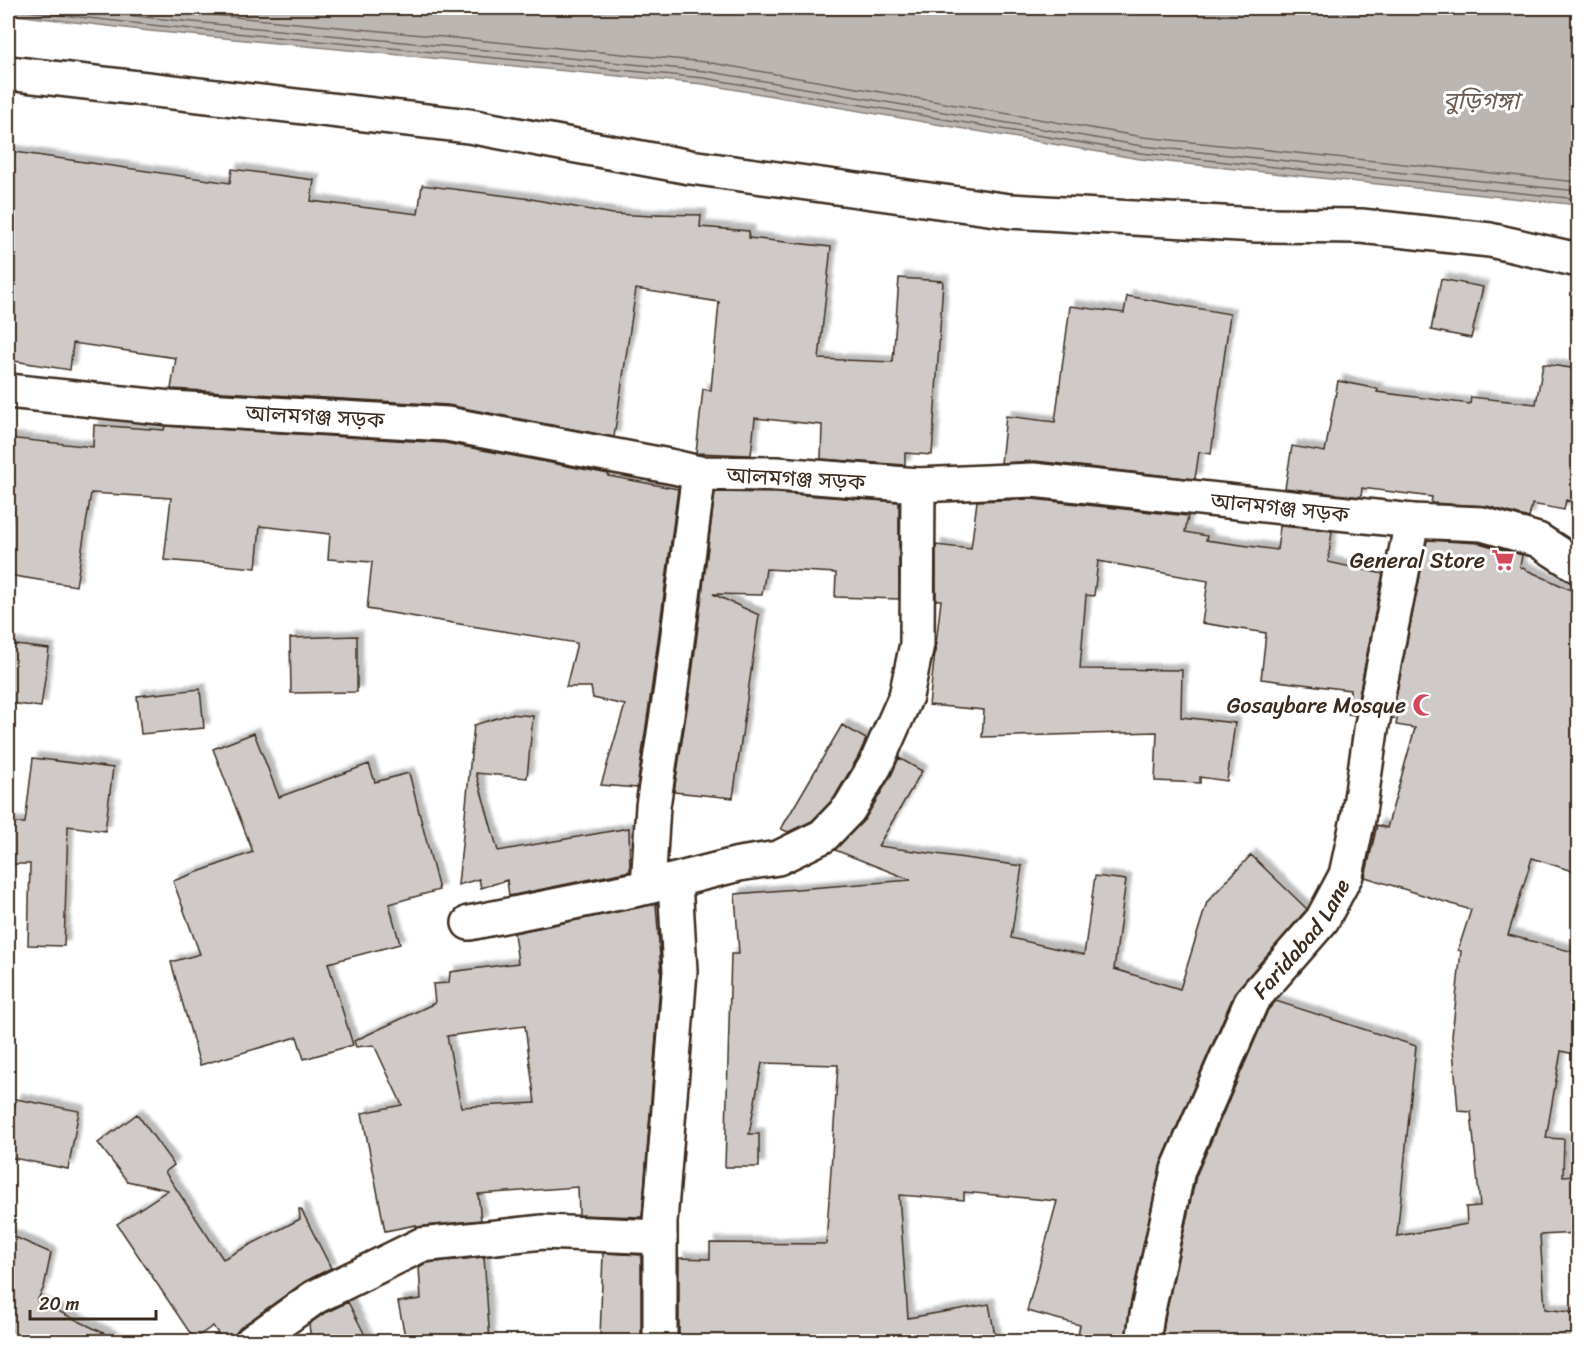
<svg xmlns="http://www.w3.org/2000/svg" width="1586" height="1349" viewBox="0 0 1586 1349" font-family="Sriracha,'Noto Sans Bengali',sans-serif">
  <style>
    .water { fill: #bcb6b3; stroke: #887e77; stroke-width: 1.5 }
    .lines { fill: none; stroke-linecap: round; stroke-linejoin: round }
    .shore { stroke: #6f625a; stroke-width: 1.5 }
    .building { fill: #cfcac7; stroke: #3b2a1e; stroke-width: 1.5; fill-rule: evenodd; filter: url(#shadow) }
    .minor-casing { stroke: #3b2a1e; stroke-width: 38 }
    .minor { stroke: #fff; stroke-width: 33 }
    .labels { text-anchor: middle; stroke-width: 6; stroke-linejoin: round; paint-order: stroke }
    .street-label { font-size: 22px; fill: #3b2a1e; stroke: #fff }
    .poi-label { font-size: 22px; fill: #3b2a1e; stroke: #fff; text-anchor: end }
    .water-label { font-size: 24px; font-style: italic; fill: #685b52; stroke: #fff }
  </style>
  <defs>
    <filter id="shadow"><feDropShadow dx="5.5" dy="-5.5" stdDeviation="1.5" flood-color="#0004"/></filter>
  </defs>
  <rect width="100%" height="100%" fill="#fff"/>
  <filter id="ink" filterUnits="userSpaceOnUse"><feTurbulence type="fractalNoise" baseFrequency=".0167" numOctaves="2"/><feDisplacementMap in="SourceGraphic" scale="12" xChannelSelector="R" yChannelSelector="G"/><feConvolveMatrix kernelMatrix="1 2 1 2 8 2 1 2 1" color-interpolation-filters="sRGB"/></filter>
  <g filter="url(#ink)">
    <path class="water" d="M8 8H1578V205L1140 159 703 84 150 31 8 14Z"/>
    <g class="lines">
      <path class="shore" d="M65 8 152 18 705 71 1142 146 1578 191
        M141 8 706 62 1143 137 1578 182
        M8 9 151 25 704 78 1141 153 1578 199"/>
    </g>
    <path class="building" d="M8 151 230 183 232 169 314 180 311 201 418 214 422 185 531 199 613 214 653 216V214L701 215 700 227 749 231V238L831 247 819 359 893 362 899 278 943 281 932 455 905 453V465L821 459 822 425 755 418 751 455 696 453 703 389 711 390 719 302 636 289 614 437 448 405 171 389 176 358 73 343 70 370 8 360Z
      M1441 279 1483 287 1471 338 1431 330Z
      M1127 296 1230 314 1211 454 1199 452 1195 479 1035 461 1001 463 1006 416 1055 422 1070 306 1124 313Z
      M1543 364 1578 369V504L1566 500 1564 510 1532 504 1529 518 1487 506 1431 503 1432 497 1362 488 1361 497 1285 488 1292 446 1325 452 1338 381 1378 389 1377 392 1470 404 1471 397 1536 404Z
      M94 425 164 430 165 426 445 443 609 474 608 476 678 489 652 685 637 788 601 785 625 705 593 698 591 687H566L577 643 367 609 372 562 328 559 330 534 260 526 256 568 164 560 171 498 91 493 76 586 8 575V547L13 510 8 509V438L93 447Z
      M715 492 776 493 899 502V599L835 597 836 573 766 569 762 595 713 594 759 615 733 798 674 792 690 690Z
      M1032 499 1188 516 1185 532 1207 536 1206 540 1277 550 1280 526 1332 531 1328 562 1383 574 1355 715 1348 714 1350 690 1261 679 1266 633 1202 623 1208 581 1098 561 1094 596 1086 595 1080 669 1182 670 1181 717 1235 723 1227 781 1200 777V783L1155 781 1157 732 982 737 984 710 929 705 941 600H936V545L971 549 977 501Z
      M1427 540 1479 543 1522 555 1520 567 1578 593V873L1532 858 1508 935 1578 953V1055L1561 1051 1546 1138 1564 1139 1563 1176 1578 1175V1233L1540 1235 1545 1309 1578 1313V1341H1162L1165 1318 1196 1176 1268 1010 1276 1001 1416 1046 1397 1236 1467 1224 1466 1207 1480 1206 1471 1112 1458 1111 1452 1036 1461 951 1458 950 1471 910 1365 877 1377 825 1387 828 1415 728 1396 725 1397 719 1392 718Z
      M357 636V692L291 693 290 638Z
      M8 644 49 649 41 707 8 703Z
      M200 689 204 728 141 734 137 696Z
      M510 714 533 716 527 778 476 773 498 851 629 828 630 871 509 896 507 880 481 888 479 879 458 885 474 725Z
      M842 725 866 739 858 757 834 798 812 821 788 832 781 829Z
      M254 733 279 797 369 764 375 782 409 773 439 890 389 904 400 944 328 963 353 1045 304 1059 297 1037 200 1065 171 962 200 954 173 881 253 852 213 749Z
      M33 758 113 768 105 831 68 826 64 946 28 945 30 864H8V823H25Z
      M899 758 922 771 878 846 1022 866 1011 938 1084 955 1095 876 1126 880 1114 969 1180 989 1207 902 1251 855 1307 909 1235 992 1161 1163 1129 1311 1125 1341H1077L1080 1325 1027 1311 1057 1201 964 1192V1200L899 1195 908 1318 989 1304 996 1341H679V1258L710 1259V1243L826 1244 838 1065 762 1063 749 1134H759V1167H725L731 954H739L735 894 911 880 835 850 865 819 891 776Z
      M656 904 661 971 642 1217 579 1215 578 1187 478 1194 481 1220 416 1227V1225L385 1231 362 1113 402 1105 374 1045 356 1047 354 1041 435 1003 433 984 449 983 450 972 518 963 514 933ZM525 1026 535 1103 461 1107 447 1036Z
      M16 1099 79 1111 68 1169 8 1157V1140Z
      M137 1114 174 1165 165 1172 223 1259 300 1219 299 1209H301L331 1268 304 1282 241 1327 235 1334 234 1341H223L213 1326 194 1339 117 1224 168 1190 127 1181 98 1143Z
      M8 1234 51 1253 44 1287 37 1301 120 1341H8Z
      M603 1253 641 1255V1339L600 1337Z
      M484 1257 490 1341H406L398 1302 421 1299 419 1267 426 1263Z
      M348 1302 368 1341H311L309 1324 325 1313Z"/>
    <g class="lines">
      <g class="minor-casing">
        <g id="minor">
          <path d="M8 73 469 126 690 167 1010 211 1257 225 1361 226 1490 240 1578 260"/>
          <path d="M8 391 170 408 447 424 674 467 699 473 777 474 918 485 1033 480 1412 521 1482 524 1538 540 1578 566"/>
          <path d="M648 887 653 806 671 688 699 473"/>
          <path d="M469 923 648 887 739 864 778 858 823 836 849 809 875 766 906 696 917 644 918 485"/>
          <path d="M252 1342 315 1297 421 1245 543 1232 660 1237"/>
          <path d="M660 1342V1222L680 971 675 881"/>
          <path id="s1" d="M1143 1342 1147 1315 1178 1170 1252 1000 1322 920 1346 875 1358 819 1371 730 1412 521"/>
        </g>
      </g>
      <use href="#minor" class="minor"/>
    </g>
  </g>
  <defs>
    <g id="supermarket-bare" transform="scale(1.8)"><path d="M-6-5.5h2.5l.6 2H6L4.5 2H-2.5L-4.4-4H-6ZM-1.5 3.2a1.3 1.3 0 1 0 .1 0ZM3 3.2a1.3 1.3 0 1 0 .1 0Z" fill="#d1495b" stroke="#fff" stroke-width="2.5" paint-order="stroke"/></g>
    <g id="mosque-bare" transform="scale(1.8)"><path d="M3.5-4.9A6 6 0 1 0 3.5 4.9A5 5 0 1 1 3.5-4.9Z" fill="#d1495b" stroke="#fff" stroke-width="2.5" paint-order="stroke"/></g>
  </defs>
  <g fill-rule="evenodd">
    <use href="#supermarket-bare" x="1503" y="560"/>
    <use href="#mosque-bare" x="1424" y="705"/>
  </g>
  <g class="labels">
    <g class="street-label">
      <text transform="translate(315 416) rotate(3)" y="8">আলমগঞ্জ সড়ক</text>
      <text transform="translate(796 478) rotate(3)" y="8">আলমগঞ্জ সড়ক</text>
      <text transform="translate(1280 507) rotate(6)" y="8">আলমগঞ্জ সড়ক</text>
      <text dy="8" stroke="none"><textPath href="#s1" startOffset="440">Faridabad Lane</textPath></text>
    </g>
    <g class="poi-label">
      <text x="1485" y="568">General Store</text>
      <text x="1406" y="713">Gosaybare Mosque</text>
    </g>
    <g class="water-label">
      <text x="1481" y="109">বুড়িগঙ্গা</text>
    </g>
  </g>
  <rect width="1586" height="1349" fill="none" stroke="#fff" stroke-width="30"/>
  <rect x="15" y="15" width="1556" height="1319" fill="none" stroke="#3b2a1e" stroke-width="2" filter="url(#ink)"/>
  <path d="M30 1310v9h126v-9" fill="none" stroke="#3b2a1e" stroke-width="3"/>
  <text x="39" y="1310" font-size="18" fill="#3b2a1e" stroke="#ffffff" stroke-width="4.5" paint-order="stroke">20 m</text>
</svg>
